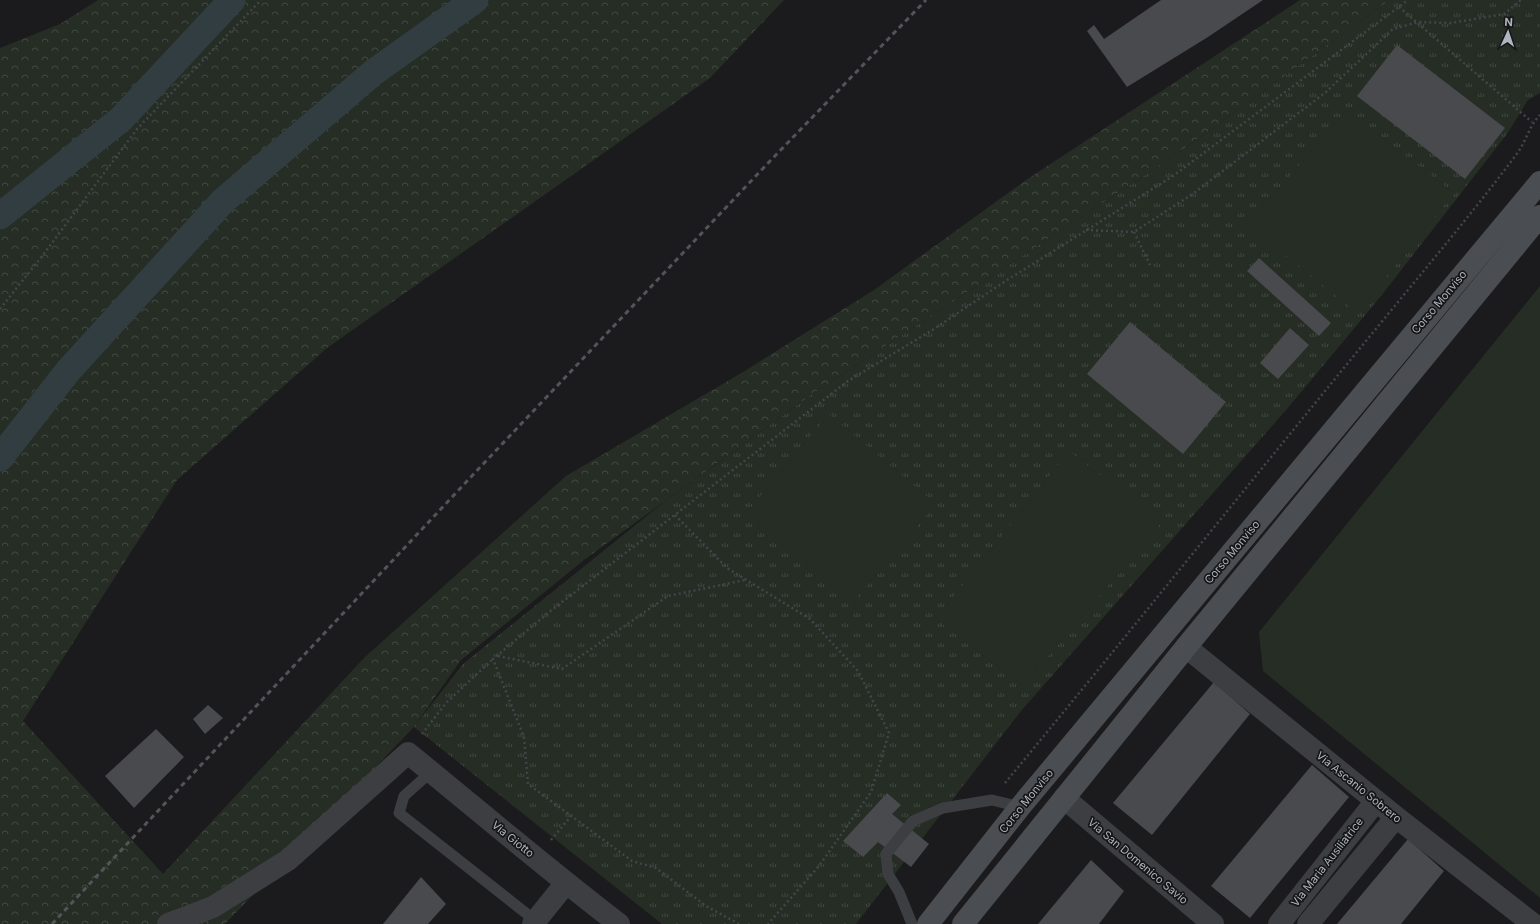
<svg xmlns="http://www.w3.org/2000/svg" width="1540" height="924" viewBox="0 0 1540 924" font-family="Inter,sans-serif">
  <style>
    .forest { fill: url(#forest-crowns) }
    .park { fill: url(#park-tufts) }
    .pitch { fill: #252d25 }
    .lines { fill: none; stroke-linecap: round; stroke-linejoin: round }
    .canal { stroke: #313d41; stroke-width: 27 }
    .building { fill: #484a4d }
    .path { stroke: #424549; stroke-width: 2.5; stroke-dasharray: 2 3; stroke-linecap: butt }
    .lane { stroke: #3c3e42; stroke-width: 11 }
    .street { stroke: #3c3e42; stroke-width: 22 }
    .secondary { stroke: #4a4d52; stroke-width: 22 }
    .rail { stroke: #515459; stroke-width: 3; stroke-dasharray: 5 4; stroke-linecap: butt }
    .labels { text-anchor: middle; stroke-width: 3.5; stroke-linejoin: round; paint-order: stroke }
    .street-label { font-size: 11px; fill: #aeb5bc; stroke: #161618 }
  </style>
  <defs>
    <pattern id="forest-crowns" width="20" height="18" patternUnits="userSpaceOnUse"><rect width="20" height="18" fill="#252d25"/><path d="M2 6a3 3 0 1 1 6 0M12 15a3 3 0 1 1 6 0" fill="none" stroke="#424943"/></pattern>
    <pattern id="park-tufts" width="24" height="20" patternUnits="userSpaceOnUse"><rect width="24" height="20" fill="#252d25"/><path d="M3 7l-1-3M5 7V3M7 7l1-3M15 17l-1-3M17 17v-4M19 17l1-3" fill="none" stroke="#424943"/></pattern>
  </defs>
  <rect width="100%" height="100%" fill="#1b1b1d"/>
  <path class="forest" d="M98 0H784L710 78 327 348 177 480 23 721 163 874 364 658 566 476 743 372 874 290 1026 180 1300 0H1390L1171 158 811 395 584 560 461 660 414 727 225 924H0V48L60 24Z"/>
  <path class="park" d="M1390 0H1540V93L1528 100 1507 134 1381 296 1287 409 1021 711 856 924H662L414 727 463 664 664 502 811 395 1171 158Z"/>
  <path class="pitch" d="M1346 110 1454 193 1357 313 1248 225Z
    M1540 286V898L1263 671 1259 632Z
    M829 414 936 504 854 601 747 512Z
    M1069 451 1161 523 1023 686 936 619Z"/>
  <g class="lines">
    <path class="canal" d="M0 216 121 119 232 0
      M0 458 68 371 223 201 374 72 475 0"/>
  </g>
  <path class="building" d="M1161 0H1263L1208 37 1127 87 1087 31 1094 25 1104 39Z
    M1397 45 1505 128 1465 179 1357 96Z
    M1259 258 1331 323 1319 336 1247 271Z
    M1130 322 1226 402 1183 454 1087 374Z
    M1290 328 1309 345 1278 379 1260 363Z
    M1214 682 1250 714 1152 835 1113 803Z
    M208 705 223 718 205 734 193 719Z
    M156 729 184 757 134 808 105 776Z
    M1312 765 1349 797 1250 918 1211 886Z
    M887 793 901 805 892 814 929 844 911 867 878 842 863 857 843 841Z
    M1408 839 1444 871 1401 924H1337Z
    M1091 860 1124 891 1099 924H1038Z
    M421 877 446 904 428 924H383Z"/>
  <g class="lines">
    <path class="path" d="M1399 7 1532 122
      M1086 230 1134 232 1194 193 1326 92 1393 29 1418 22 1451 23 1504 14 1521 0
      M1134 232 1150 265
      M0 309 43 255 137 129 261 0
      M675 515 727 568 810 619 858 671 889 733 871 792 819 866 768 924
      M498 656 562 669 668 596 745 580
      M422 734 446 703 493 659
      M1005 783C1145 614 1282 442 1422 273 1454 234 1486 195 1516 155 1526 142 1529 126 1540 115
      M551 840 572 815
      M739 924 706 906 656 868 632 861 528 784 524 737 493 659 553 609 848 381 934 329 1004 282 1173 176 1408 0"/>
    <path class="lane" d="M431 772 404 796 399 813 536 921
      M912 924 899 892 888 874 886 854 913 821 943 808 992 800 1020 807"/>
    <path class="street" d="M1186 647 1396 817 1533 924
      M1064 798 1213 924
      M168 924 213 907 288 860 408 753C478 810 547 869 619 924
      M533 924 566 883
      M1279 924 1376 801
      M1308 924 1396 817"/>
    <path class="secondary" d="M928 924 1020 807 1540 182
      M963 924 1186 647 1540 216"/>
    <path class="rail" d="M52 924 469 479 770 161 926 0"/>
  </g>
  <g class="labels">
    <g class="street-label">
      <text transform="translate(1439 302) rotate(-50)" y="4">Corso Monviso</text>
      <text transform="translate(1232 552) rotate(-50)" y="4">Corso Monviso</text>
      <text transform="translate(1359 787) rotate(39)" y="4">Via Ascanio Sobrero</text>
      <text transform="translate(1026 801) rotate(-51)" y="4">Corso Monviso</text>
      <text transform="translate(513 839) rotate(39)" y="4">Via Giotto</text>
      <text transform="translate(1138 861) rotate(40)" y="4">Via San Domenico Savio</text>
      <text transform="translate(1327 862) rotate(-52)" y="4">Via Maria Ausiliatrice</text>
    </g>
  </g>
  <g transform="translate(1508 32) rotate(3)" stroke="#161618" stroke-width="3" paint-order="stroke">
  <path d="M0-3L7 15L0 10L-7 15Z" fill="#aeb5bc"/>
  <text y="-6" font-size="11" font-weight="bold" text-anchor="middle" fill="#aeb5bc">N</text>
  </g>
</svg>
